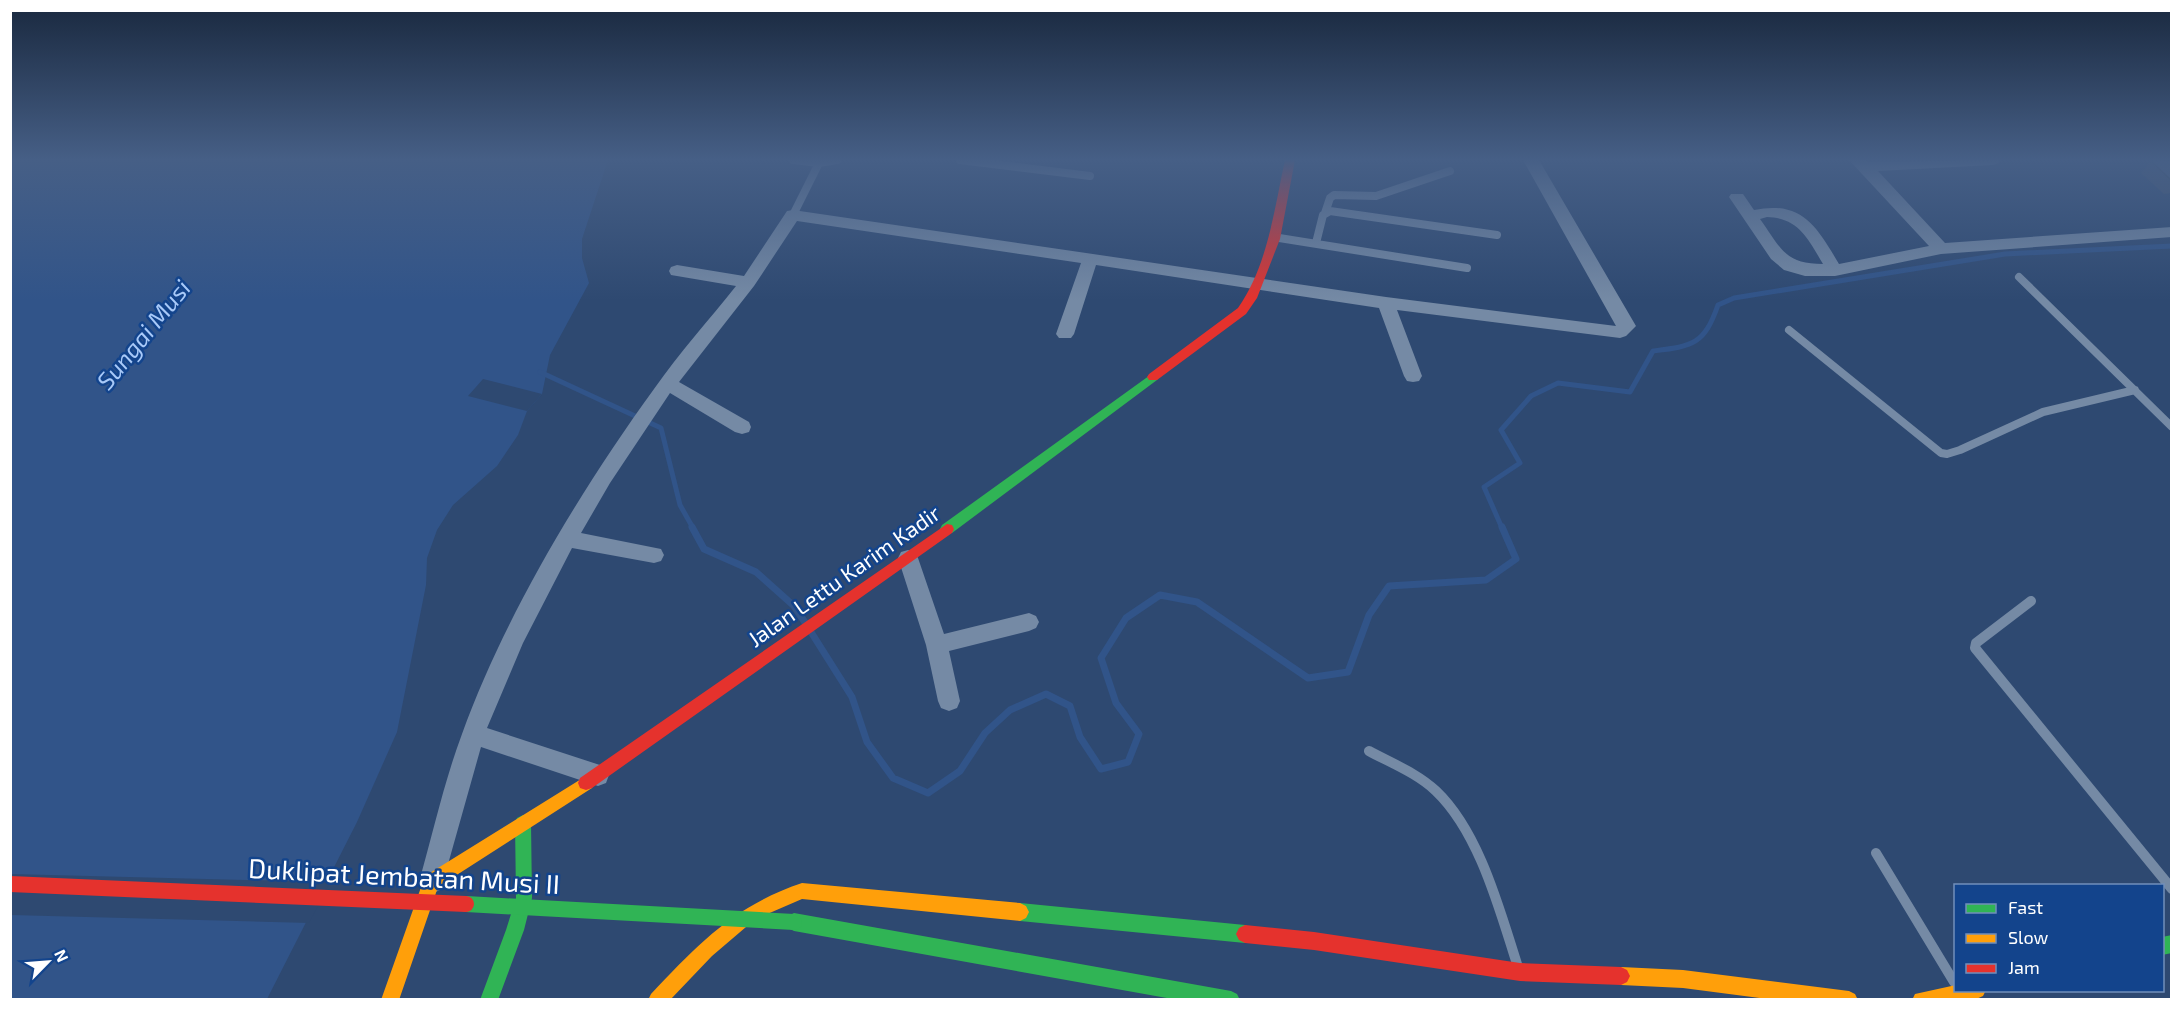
<svg xmlns="http://www.w3.org/2000/svg" width="2182" height="1010" viewBox="0 0 2182 1010" font-family="'Exo 2',sans-serif">
  <style>
    .water { fill: #315489 }
    .pier { fill: #2e4971 }
    .lines { fill: none; stroke-linecap: round; stroke-linejoin: round }
    .stream-far1 { stroke: #315489; stroke-width: 5 }
    .stream { stroke: #315489; stroke-width: 7 }
    .lane-far1 { stroke: #758aa5; stroke-width: 8 }
    .lane { stroke: #758aa5; stroke-width: 10 }
    .street { fill: #758aa5; fill-rule: evenodd }
    .fast { fill: #30b455; fill-rule: evenodd }
    .slow { fill: #ff9f0a; fill-rule: evenodd }
    .jam { fill: #e5322d; fill-rule: evenodd }
    .fast-bridge { stroke: #30b455; stroke-width: 16 }
    .jam-bridge { stroke: #e5322d; stroke-width: 16 }
    .wall { fill: #41536f }
    .building { fill: #4c6181; stroke: #35445a; stroke-width: 1.5 }
    .labels { text-anchor: middle; stroke-width: 5; stroke-linejoin: round; paint-order: stroke }
    .street-label { font-size: 22px; fill: #fff; stroke: #13448c }
    .water-label { font-size: 24px; font-style: italic; fill: #a8c9f8; stroke: #13448c }
    .near-street-label { font-size: 27px; fill: #fff; stroke: #13448c }
  </style>
  <rect width="100%" height="100%" fill="#2e4971"/>
  <path class="water" d="M10 160H608L582 239V258L589 283 550 355 542 394 527 411 518 435 497 466 453 505 437 530 427 558 426 585 397 732 357 822 267 999H11Z"/>
  <path class="pier" d="M483 379 542 394 527 411 468 396Z
    M11 874 330 882 309 923 11 915Z"/>
  <g class="lines">
    <path class="stream-far1" d="M540 372 661 428 680 505 693 528
      M1502 528 1484 487 1520 463 1501 430 1531 396 1558 383 1630 392 1653 351C1693 346 1704 345 1718 305L1734 298 2005 254 2172 246"/>
    <path class="stream" d="M692 527 704 549 756 572 794 606 806 624
      M811 632 852 697 867 742 893 778 928 793 960 771 985 733 1010 710 1046 694 1070 706 1080 737 1101 769 1128 762 1139 734 1116 703 1101 658 1126 618 1160 595 1197 602 1308 678 1348 672 1369 615 1389 586 1486 580 1516 559 1502 527"/>
    <path class="lane-far1" d="M793 160 819 163 793 215
      M960 160 1090 176
      M819 163 837 160
      M1325 213 1330 198 1334 195 1376 196 1450 171
      M1273 237 1467 268
      M1316 243 1323 215 1330 211 1497 235
      M2019 277 2172 427
      M1789 330 1941 453 1947 454 1960 450 2043 412 2135 390"/>
    <path class="lane" d="M2031 601 1976 643 1975 648 2172 889
      M1369 751C1391 763 1417 773 1436 791 1479 832 1499 908 1517 964
      M1876 853 1954 982"/>
    <path class="street" d="M1523 160H1539L1636 326 1626 336 1620 338 1397 310 1422 376 1419 381 1413 382 1407 381 1404 376 1379 308 1096 265 1074 334 1071 338H1059L1056 334 1081 263 797 221 754 286 679 382 749 422 751 427 749 432 742 434 735 432 670 393 610 483 581 533 661 549 664 555 661 561 654 563 572 548 523 643 487 728 606 767 609 775 606 783 598 786 481 747 443 882 440 890 431 894 422 890 419 882C433 833 444 782 462 734 505 615 580 491 654 389 679 353 709 320 736 286L671 275 669 271 671 267 677 265 744 276 787 211 793 210 1386 297 1616 326Z
      M1849 160H1865L1869 162 2000 160 1998 163 1993 165 1878 171 1945 243 2172 227V237L1941 254 1835 276H1805L1784 270 1771 259 1729 197 1731 194H1743L1754 210C1802 200 1817 227 1839 264L1929 246ZM1767 217C1799 218 1808 239 1823 264 1784 264 1781 248 1760 219Z
      M908 550 915 552 918 558 944 634 1029 613 1036 616 1039 622 1036 628 1029 631 949 651 960 701 957 708 949 711 941 708 938 701 926 645 898 558 901 552Z"/>
    <path class="fast" d="M1153 373 1159 377 1157 380 952 533H942L940 529 942 525Z
      M523 815 529 818 531 823 532 898 524 930 498 1000H480L506 930 516 898 515 823 517 818Z
      M1020 903 1245 925 1251 928 1254 934 1251 940 1245 943 1020 921 1014 918 1011 912 1014 906Z
      M794 913 1231 991 1237 994 1240 1000H1178L794 931 788 928 785 922 788 916Z
      M2172 935V953L2162 955V937Z"/>
    <path class="slow" d="M586 776 592 778 594 783 592 788 438 887 399 1000H381L425 876Z
      M802 883 1020 903 1026 906 1029 912 1026 918 1020 921 802 899 765 915 746 927 712 956 670 1000H648L651 994C699 943 734 906 802 883Z
      M1621 967 1683 970 1849 991 1855 994 1858 1000H1775L1683 988 1621 985 1615 982 1612 976 1615 970Z
      M1956 985V990H1986L1983 996 1974 1000H1912L1915 994Z"/>
    <path class="jam" d="M1285 160H1295L1280 239 1257 298 1246 314 1157 380H1149L1147 377 1149 374 1238 308C1268 265 1274 210 1285 160Z
      M947 524 952 525 954 529 952 533 592 788 586 790 580 788 578 783 580 778Z
      M1245 925 1314 932 1520 963 1621 967 1627 970 1630 976 1627 982 1621 985 1520 981 1314 950 1245 943 1239 940 1236 934 1239 928Z"/>
    <path class="fast-bridge" d="M466 904 794 922"/>
    <path class="jam-bridge" d="M10 884 466 904"/>
  </g>
  <path class="wall" d="M2172 160V193L2164 194 2141 173 2151 161Z"/>
  <path class="building" d="M2172 160V181L2151 161Z"/>
  <linearGradient id="sky" x2="0" y2="1"><stop stop-color="#19283e"/><stop offset="0.53" stop-color="#465f86"/><stop offset="1" stop-color="#465f86" stop-opacity="0"/></linearGradient>
  <rect width="2182" height="301" fill="url(#sky)"/>
  <g class="labels">
    <g class="street-label">
      <text transform="translate(844 576) rotate(-35)" y="8">Jalan Lettu Karim Kadir</text>
    </g>
    <g class="water-label">
      <text transform="translate(144 335) rotate(-51)" y="8">Sungai Musi</text>
    </g>
    <g class="near-street-label">
      <text transform="translate(404 877) rotate(3)" y="9">Duklipat Jembatan Musi II</text>
    </g>
  </g>
  <rect width="2182" height="1010" fill="none" stroke="#ffffff" stroke-width="24"/>
  <rect x="1954" y="884" width="210" height="108" fill="#13448c" stroke="#718fba" stroke-width="1.5"/>
  <rect x="1966" y="904" width="30" height="9" fill="#30b455" stroke="#718fba" stroke-width="1.5"/>
  <text x="2008" y="914" font-size="18" fill="#ffffff">Fast</text>
  <rect x="1966" y="934" width="30" height="9" fill="#ff9f0a" stroke="#718fba" stroke-width="1.5"/>
  <text x="2008" y="944" font-size="18" fill="#ffffff">Slow</text>
  <rect x="1966" y="964" width="30" height="9" fill="#e5322d" stroke="#718fba" stroke-width="1.5"/>
  <text x="2008" y="974" font-size="18" fill="#ffffff">Jam</text>
  <g transform="translate(48 962) rotate(65)" stroke="#13448c" stroke-width="4.5" paint-order="stroke">
  <path d="M0-4.5L10 22L0 15L-10 22Z" fill="#ffffff"/>
  <text y="-9" font-size="16" font-weight="bold" text-anchor="middle" fill="#ffffff">N</text>
  </g>
</svg>
